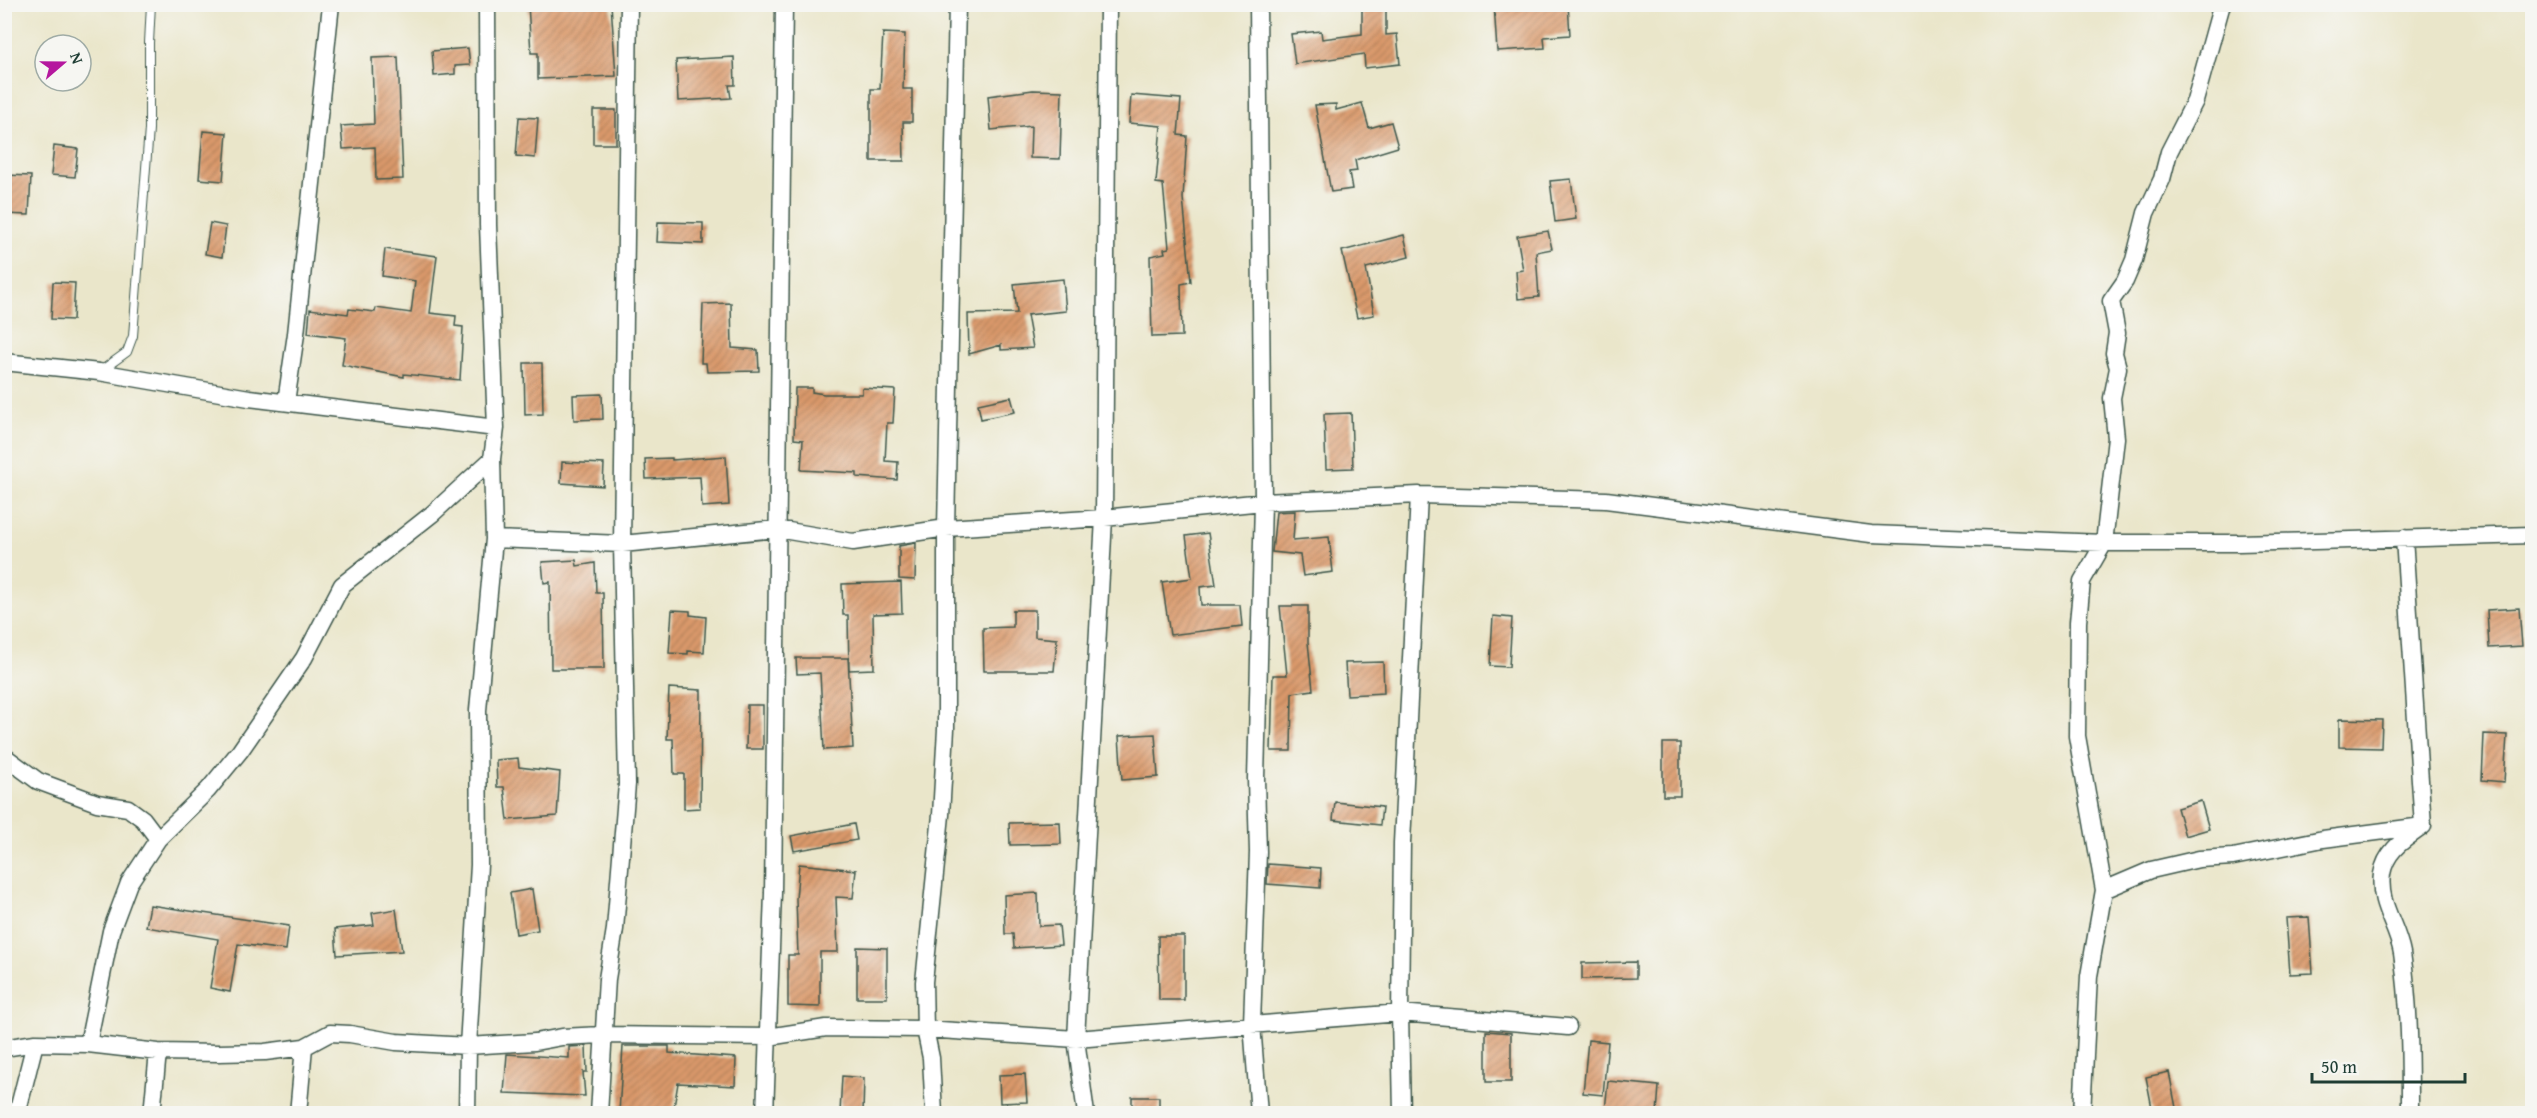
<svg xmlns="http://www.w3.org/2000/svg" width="2537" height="1118" viewBox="0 0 2537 1118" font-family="'Gentium Book Plus',serif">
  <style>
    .building { fill: url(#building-hatch) }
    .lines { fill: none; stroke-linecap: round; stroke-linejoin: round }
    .lane-casing { stroke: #3d564a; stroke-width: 10 }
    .street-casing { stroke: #3d564a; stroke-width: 19 }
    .lane { stroke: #fff; stroke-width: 8 }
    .street { stroke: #fff; stroke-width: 16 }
  </style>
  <defs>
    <pattern id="building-hatch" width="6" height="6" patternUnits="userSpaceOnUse" patternTransform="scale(1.5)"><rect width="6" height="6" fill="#da996b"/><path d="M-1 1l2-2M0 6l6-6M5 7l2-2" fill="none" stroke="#b07e59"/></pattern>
  </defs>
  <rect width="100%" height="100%" fill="#f6f6f2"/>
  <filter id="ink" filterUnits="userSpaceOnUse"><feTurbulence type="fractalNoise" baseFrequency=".0167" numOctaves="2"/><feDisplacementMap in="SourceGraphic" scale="12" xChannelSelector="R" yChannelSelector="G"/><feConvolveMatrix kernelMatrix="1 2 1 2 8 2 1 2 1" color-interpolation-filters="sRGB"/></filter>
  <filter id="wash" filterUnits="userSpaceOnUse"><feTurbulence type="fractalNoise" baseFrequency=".008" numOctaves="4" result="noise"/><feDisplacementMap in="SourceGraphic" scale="24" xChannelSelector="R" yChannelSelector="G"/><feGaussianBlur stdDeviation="1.35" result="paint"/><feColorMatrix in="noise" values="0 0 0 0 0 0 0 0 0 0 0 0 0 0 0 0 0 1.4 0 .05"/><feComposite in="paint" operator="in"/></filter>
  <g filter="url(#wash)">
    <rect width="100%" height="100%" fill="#eae6ca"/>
    <g id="blocks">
      <path class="building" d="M528 4H611L616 76 538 79V53H531Z
        M1362 4H1386V35L1397 34 1400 64 1365 68 1364 54 1295 64 1291 34 1321 31 1322 39 1362 34Z
        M1494 4H1568L1570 35 1544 37 1545 48 1497 51Z
        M883 33 905 34 903 89H912V122H903L904 161H871V89H880Z
        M468 48 470 65 455 66V74L434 76 432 51Z
        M398 57 403 179 376 180 375 147 343 149 341 126 374 124 372 58Z
        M734 57 735 85H729L731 98 678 101 676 60Z
        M1033 90 1062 91 1060 159 1030 158 1031 126 991 130 988 96Z
        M1131 95 1181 99 1178 135 1187 136 1183 198 1191 282 1181 284 1182 336 1152 337 1150 256 1165 253 1164 249 1169 248 1163 184 1156 183 1161 126 1129 123Z
        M1362 103 1369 128 1391 122 1398 147 1355 160 1357 171 1349 172 1352 189 1331 192 1315 105 1336 104V110Z
        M593 110H616V144H593Z
        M519 117 538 118 535 158 516 156Z
        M203 131 227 133 223 181 199 179Z
        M54 146 78 149 75 177 51 175Z
        M4 175 31 176 29 215 4 214Z
        M1571 179 1576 219 1555 222 1550 181Z
        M658 222 703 223V244L657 242Z
        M210 223 226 226 222 257 205 254Z
        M1548 231 1552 249 1536 252 1539 297 1518 299 1516 271 1523 270 1517 236Z
        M1404 235 1409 257 1366 268 1374 315 1357 318 1342 251Z
        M385 249 437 256 430 313 456 316 455 326 463 327 460 380 404 374V377L342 365 346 338 308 333 310 309 348 314 349 309 375 312 376 308 411 313 415 281 382 276Z
        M1063 279 1066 311 1027 315 1033 348 1001 350V345L969 354 968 314 1017 313 1014 284Z
        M53 282 75 283 73 320 51 319Z
        M731 303 732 348 758 350 759 371 707 372 706 363H701L703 304Z
        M524 363H542L543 414 525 415Z
        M795 388H812V392L824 394H862V388L895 390 893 423H887L885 461 898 462 897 480 857 477V473L801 470 803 440 794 439Z
        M602 394 603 419 574 420 573 395Z
        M1011 397 1015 412 981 419 978 404Z
        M1351 413 1353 468 1326 469 1324 414Z
        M726 456 729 505 702 507 700 477 646 479 645 459 672 458V460Z
        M562 462 604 464 603 486 561 483Z
        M1295 511 1293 540 1329 537 1333 572 1303 576 1300 555 1272 552 1276 512Z
        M1208 533 1216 585 1200 587 1201 605H1240L1242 626 1170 635 1162 582 1192 578 1186 536Z
        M916 543 915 580 899 579V546Z
        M576 560 577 566 595 563 596 593H603L604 669H551L550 582 544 583 542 562Z
        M901 582 902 613 873 614 874 669 849 670 848 615H843L842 584Z
        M1280 606H1308V642L1313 690 1292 693 1291 751H1271L1273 675H1287Z
        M2519 608 2522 646 2489 648 2487 610Z
        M672 610 690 611V615L706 617 704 652 688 651V654L669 653Z
        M1013 610H1035V637L1057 639 1054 671H984L983 628 1013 627Z
        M1493 616 1512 618 1509 667 1490 666Z
        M796 658H848L853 748 824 750 820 673 797 674Z
        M1383 662 1384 693 1347 695 1345 663Z
        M669 688 701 690 700 808 684 809V774H674L673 739H667Z
        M747 705H763V749H746Z
        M2339 719 2382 720 2381 748 2339 747Z
        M1155 734 1158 777 1122 780 1119 736Z
        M2484 734 2507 735 2504 782 2482 780Z
        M1663 743H1680V796H1663Z
        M518 758 519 767 560 772 557 816 508 820 504 787H497L496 760Z
        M2201 801 2209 829 2185 836 2177 808Z
        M1335 802 1382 807 1380 825 1333 820Z
        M1060 822 1061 844 1010 845 1009 823Z
        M854 824 857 840 794 851 791 836Z
        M799 864 856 870 853 898 836 897 838 952H820V1007L788 1006V955H798L796 899Z
        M1268 864 1321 868 1320 888 1267 884Z
        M532 889 538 930 516 934 510 893Z
        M1038 893 1039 926 1059 925 1061 945 1014 948 1013 934H1005L1004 895Z
        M150 905 289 926 286 950 238 944 230 992 210 988 218 939 146 927Z
        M396 909 402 951 337 955 335 929 374 925 372 913Z
        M2309 917 2313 973 2290 974 2286 918Z
        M1158 936H1184V1000H1159Z
        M857 947 887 948V998H857Z
        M1636 962V978L1582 979V963Z
        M1486 1031 1511 1033V1082H1486Z
        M1588 1040 1608 1042 1603 1095 1583 1093Z
        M586 1046 587 1072H583L585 1096 504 1093 507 1054 569 1058V1047Z
        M623 1046H669V1053L736 1058 735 1086 678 1083 673 1113H619Z
        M2169 1072 2177 1113H2153L2146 1077Z
        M1025 1074 1027 1102 1000 1103 999 1075Z
        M842 1076 864 1078 863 1113H840Z
        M1608 1081 1659 1086 1657 1113 1605 1110Z
        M1132 1097H1159V1113H1132Z"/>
    </g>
  </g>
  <g filter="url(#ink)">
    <use href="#blocks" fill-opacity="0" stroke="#3d564a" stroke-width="1.5"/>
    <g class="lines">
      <g class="lane-casing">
        <path id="lane" d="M102 370 127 352 133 336 149 129V43L151 4"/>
      </g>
      <g class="street-casing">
        <path id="street" d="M1258 4 1263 502 1419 495 1606 500 1871 534 2104 543H2239L2532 535
          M4 362 99 372 249 398 496 428
          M286 402 296 334 331 4
          M2404 538 2423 826
          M494 539 622 544 777 529 853 542 946 528 1104 518 1263 502 1256 779 1258 852 1252 1024 1259 1114
          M4 756 38 781 97 803 128 808 143 819 158 839
          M2104 890 2151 870 2199 859 2233 857 2323 839 2423 826
          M88 1044 111 931 129 883 158 839 208 790 240 751 304 658 342 585 432 514 492 459
          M4 1048 35 1043 88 1044 158 1052 219 1053 265 1052 304 1047 330 1033 350 1034 396 1042 468 1046 535 1042 562 1037 602 1035 768 1037 826 1028 925 1029 1076 1039 1400 1013 1568 1027
          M17 1114 35 1043
          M152 1114 158 1052
          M298 1114 304 1047
          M467 1114 468 1046 479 865 478 710 494 539 492 459 496 428 488 225 487 4
          M599 1114 607 979 615 929 627 784 622 544 629 4
          M765 1114 773 893 784 4
          M934 1114 931 1058 925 1029 924 982 941 815 946 729V528L957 4
          M1086 1114 1076 1039 1104 518 1108 4
          M1402 1114 1400 1013 1402 843 1419 495
          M2082 1114 2089 976 2104 890 2077 736 2078 622 2082 581 2104 543 2116 438 2112 398 2118 368 2114 353 2117 333 2111 301 2125 281 2134 260 2146 213 2162 179 2169 152 2195 101 2222 4
          M2410 1114C2410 1060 2410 1006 2402 953 2397 924 2378 905 2382 874 2386 850 2404 840 2422 827"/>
      </g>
      <use href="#lane" class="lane"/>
      <use href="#street" class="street"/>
    </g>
  </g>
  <rect width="2537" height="1118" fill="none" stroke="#f6f6f2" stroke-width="24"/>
  <g transform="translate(63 63) rotate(70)"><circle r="28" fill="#f6f6f2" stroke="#a0aca6" stroke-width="1.5"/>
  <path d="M0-4.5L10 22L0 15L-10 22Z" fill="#b5179e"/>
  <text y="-9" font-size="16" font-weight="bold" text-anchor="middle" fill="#1f3d34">N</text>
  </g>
  <path d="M2312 1073v9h153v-9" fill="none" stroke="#1f3d34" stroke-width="3"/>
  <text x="2321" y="1073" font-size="18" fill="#1f3d34" stroke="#f6f6f2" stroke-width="4.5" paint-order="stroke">50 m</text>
</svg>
